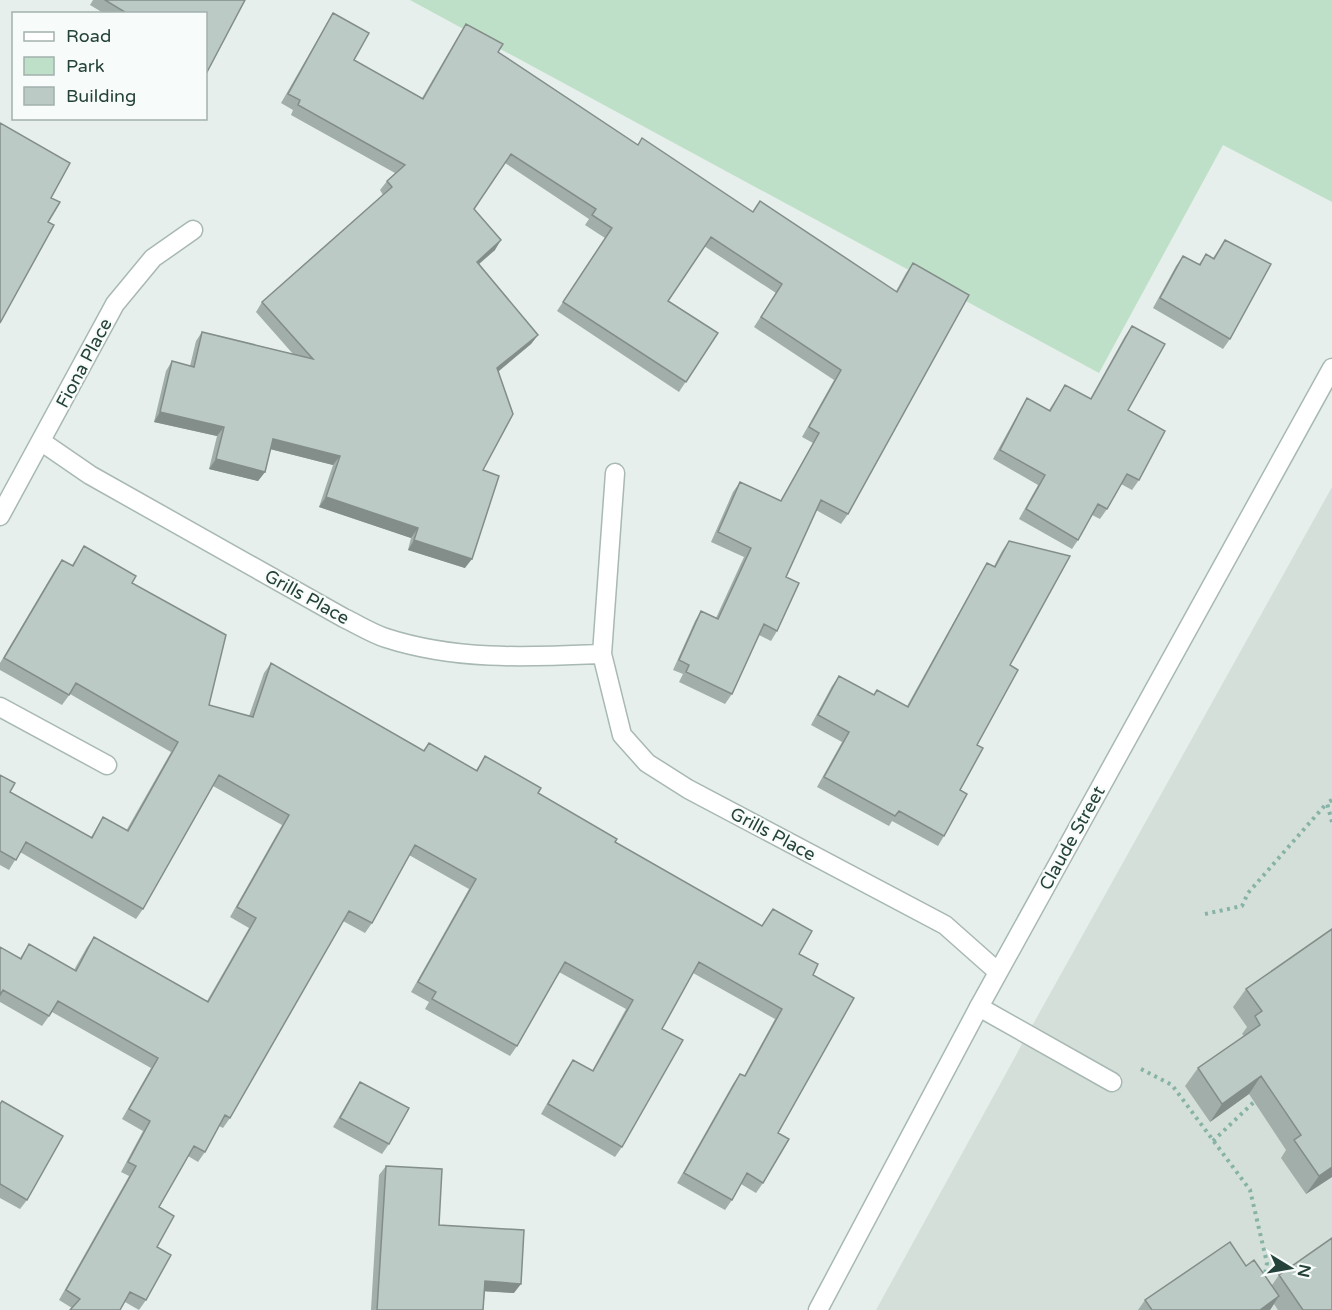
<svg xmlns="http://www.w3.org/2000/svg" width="1332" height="1310" viewBox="0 0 1332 1310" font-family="'Varela Round',sans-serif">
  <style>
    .built { fill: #d4dfda }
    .green { fill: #bfe0c8 }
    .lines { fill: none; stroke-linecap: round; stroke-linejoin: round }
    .service-casing { stroke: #a8b8b2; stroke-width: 21 }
    .minor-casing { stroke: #a8b8b2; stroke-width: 21 }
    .path { stroke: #86b3a5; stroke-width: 4; stroke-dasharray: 3 4.5; stroke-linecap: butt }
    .service { stroke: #fff; stroke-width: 18 }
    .minor { stroke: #fff; stroke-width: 18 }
    .wall { fill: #a1aea9 }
    .shaded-wall { fill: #838d89 }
    .building { fill: #bbcac4; stroke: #838d89; stroke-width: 1.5 }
    .labels { text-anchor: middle; stroke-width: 4.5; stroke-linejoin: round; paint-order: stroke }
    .street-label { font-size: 18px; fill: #24423a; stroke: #f7fbf9 }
  </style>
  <rect width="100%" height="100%" fill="#e6efeb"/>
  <path class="built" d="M1332 487V1310H876L1027 1035Z"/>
  <path class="green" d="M410 0H1332V202L1223 145 1099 373Z"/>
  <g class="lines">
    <g class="service-casing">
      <path id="service" d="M0 707 107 765
        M979 1007 1112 1082"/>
    </g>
    <g class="minor-casing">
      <path id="minor" d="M42 442 90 475 344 618C357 624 371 633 386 638 457 661 529 657 602 654L622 735 647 763 688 789 945 925 998 972
        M0 516 115 304 153 258 193 230
        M602 654 615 473
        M818 1310 979 1007 1332 368"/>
    </g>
    <path class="path" d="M1332 800 1327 803 1332 822
      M1205 914 1242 906 1248 893 1327 803
      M1141 1069 1172 1085 1250 1190 1267 1263 1264 1279
      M1213 1141 1256 1100"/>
    <use href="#service" class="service"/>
    <use href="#minor" class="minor"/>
  </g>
  <path class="wall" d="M93 0H245L206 14H105L90 5Z
    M333 13 354 60 422 98 460 33 466 24 498 52 638 145 753 212 896 291 906 273 913 263 848 514 841 524 816 510 786 577 777 631 771 641 759 635 732 694 725 704 679 682 683 674 673 670 695 621 701 611 716 618 744 557 711 542 733 492 740 482 780 501 813 443 802 437 834 380 754 327 776 293 704 246 668 301 718 333 679 392 557 311 605 238 585 225 589 219 505 163 474 209 495 250 478 264 538 335 531 344 498 372 483 470 465 568 408 550 411 538 319 507 333 465 270 449 265 472 258 481 209 469 217 436 154 422 166 371 172 361 190 366 196 341 202 332 293 354 256 312 262 302 383 195 380 190 387 181 395 173 291 115 293 110 281 103 327 23Z
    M1225 240 1230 339 1223 349 1153 308 1176 266 1183 256 1199 264 1206 254 1213 258Z
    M1132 326 1128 410 1139 480 1132 490 1121 484 1107 509 1100 519 1092 515 1078 540 1072 549 1019 519 1038 485 993 459 1021 408 1027 398 1049 410 1065 385 1090 399 1125 336Z
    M1009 541 1010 665 977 745 960 790 944 836 938 846 892 821 889 826 817 787 842 742 811 725 832 686 839 676 874 695 877 690 907 706 981 573 987 563 994 566 1002 551Z
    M84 546 132 583 209 705 249 716 264 673 271 663 423 751 429 743 476 770 485 756 538 793 615 842 762 926 773 909 813 975 778 1133 763 1183 756 1193 741 1184 732 1200 725 1210 677 1183 733 1084 740 1074 744 1076 775 1019 693 973 662 1029 622 1147 615 1157 541 1114 566 1070 573 1060 592 1071 626 1009 559 972 517 1046 510 1056 425 1009 429 1002 411 992 469 889 409 855 372 923 365 933 343 921 230 1118 223 1128 219 1126 205 1152 198 1162 188 1156 159 1207 157 1247 146 1300 139 1310 125 1302 72 1308 59 1300 129 1176 121 1172 143 1131 122 1119 151 1068 52 1012 42 1026 0 1002V947L20 958 29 944 74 970 87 947 94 937 207 1001 249 928 230 917 282 825 213 786 143 909 136 919 20 852 9 870 0 865V775L10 792 91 837 103 817 126 831 171 752 70 694 62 705 0 670V663L55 570 62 560 72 565Z
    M1332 929V1177L1306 1194 1281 1158 1286 1150 1249 1094 1210 1122 1185 1086 1198 1068 1244 1036 1242 1034 1247 1027 1233 1007 1246 989Z
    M360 1082 389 1144 382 1154 333 1127 354 1091Z
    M0 1103 27 1200 20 1209 0 1198Z
    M386 1166 439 1225 514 1293 485 1291 483 1310H371L379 1175Z
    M1246 1266 1272 1285 1279 1275 1332 1310H1278L1274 1304 1270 1310H1138L1145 1300Z"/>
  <path class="shaded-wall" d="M501 240 495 250 470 272 477 262Z
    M538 335 531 344 490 378 497 368Z
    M160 412 224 427 217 436 154 422Z
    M273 439 340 456 333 465 266 448Z
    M216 459 265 472 258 481 209 469Z
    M326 497 418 528 411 538 319 507Z
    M414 540 472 559 465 568 408 550Z
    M1261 1076 1249 1094 1210 1122 1222 1104Z
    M1332 1167V1177L1306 1194 1319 1176Z
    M485 1281 521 1284 514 1293 478 1291Z
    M1279 1296 1270 1310H1260Z"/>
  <path class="building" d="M105 0H245L206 74V14H128Z
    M333 13 369 33 354 60 423 99 466 24 503 44 498 52 638 145 642 138 753 212 760 201 897 292 913 263 969 295 848 514 821 500 786 577 799 583 777 631 764 624 732 694 686 672 689 665 679 660 701 611 718 619 751 548 718 532 740 482 781 501 819 433 809 427 841 370 761 317 782 284 711 237 668 301 718 333 686 382 563 302 612 228 592 215 596 209 511 154 474 209 501 240 477 262 538 335 497 368 513 414 483 470 499 476 472 559 414 540 418 528 326 497 340 456 273 439 265 472 216 459 224 427 160 412 172 361 194 367 202 332 313 359 262 302 392 187 387 181 405 165 298 105 300 100 288 94Z
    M0 123 70 163 51 198 60 202 48 222 54 225 0 323Z
    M1225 240 1271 264 1230 339 1160 298 1183 256 1200 265 1206 254 1214 259Z
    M1132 326 1165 344 1128 410 1165 431 1139 480 1127 474 1107 509 1098 504 1078 540 1026 509 1045 475 1000 450 1027 398 1050 411 1065 385 1091 399Z
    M1009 541 1070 556 1010 665 1018 670 977 745 983 748 960 790 967 794 944 836 899 811 895 816 824 777 849 732 818 715 839 676 874 695 877 690 908 707 987 563 995 567Z
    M84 546 136 576 132 583 226 635 209 705 253 717 271 663 424 751 429 743 477 771 485 756 541 788 538 793 617 839 615 842 762 926 773 909 812 931 799 954 818 964 813 975 854 998 778 1133 789 1139 763 1183 747 1173 732 1200 684 1173 740 1074 745 1076 782 1009 699 962 662 1029 683 1040 622 1147 548 1104 573 1060 593 1071 633 1000 565 962 517 1046 432 999 436 992 418 982 476 879 415 845 372 923 349 911 230 1118 225 1115 205 1152 194 1146 159 1207 174 1216 157 1247 171 1255 146 1300 130 1292 120 1310H70L80 1299 66 1290 136 1166 128 1162 150 1121 129 1109 158 1058 58 1001 49 1016 3 990 0 995V947L21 959 29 944 76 971 94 937 208 1002 256 918 237 907 289 815 219 775 143 909 26 842 16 860 0 851V775L15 783 10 792 92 838 103 817 128 831 178 742 76 683 69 695 4 658 62 560 73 566Z
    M1332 929V1167L1319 1176 1294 1140 1301 1135 1261 1076 1222 1104 1198 1068 1260 1025 1255 1016 1262 1011 1246 989Z
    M360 1082 409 1108 389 1144 340 1118Z
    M2 1101 63 1136 27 1200 0 1184V1104Z
    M386 1166 442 1169 439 1225 524 1230 521 1284 485 1281 483 1310H377Z
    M1332 1238V1310H1303L1279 1275Z
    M1230 1242 1246 1266 1254 1260 1279 1296 1260 1310H1152L1145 1300Z"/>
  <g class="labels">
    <g class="street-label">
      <text transform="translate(84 363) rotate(-62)" y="6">Fiona Place</text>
      <text transform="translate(307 597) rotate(29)" y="6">Grills Place</text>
      <text transform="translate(773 834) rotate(28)" y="6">Grills Place</text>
      <text transform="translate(1072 838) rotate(-61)" y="6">Claude Street</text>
    </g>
  </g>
  <rect x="12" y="12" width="195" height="108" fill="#f7fbf9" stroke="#a3b1ad" stroke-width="1.5"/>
  <rect x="24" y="32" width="30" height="9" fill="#ffffff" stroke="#a3b1ad" stroke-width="1.5"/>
  <text x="66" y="42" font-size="18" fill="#24423a">Road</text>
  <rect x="24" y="57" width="30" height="18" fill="#bfe0c8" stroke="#a3b1ad" stroke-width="1.5"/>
  <text x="66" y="72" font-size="18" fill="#24423a">Park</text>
  <rect x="24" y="87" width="30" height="18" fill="#bbcac4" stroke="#a3b1ad" stroke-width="1.5"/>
  <text x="66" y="102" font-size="18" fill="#24423a">Building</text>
  <g transform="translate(1290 1268) rotate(101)" stroke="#f7fbf9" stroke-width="4.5" paint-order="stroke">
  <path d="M0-4.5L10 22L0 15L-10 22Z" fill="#24423a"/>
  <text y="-9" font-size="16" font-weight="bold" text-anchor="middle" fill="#24423a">N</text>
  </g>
</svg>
